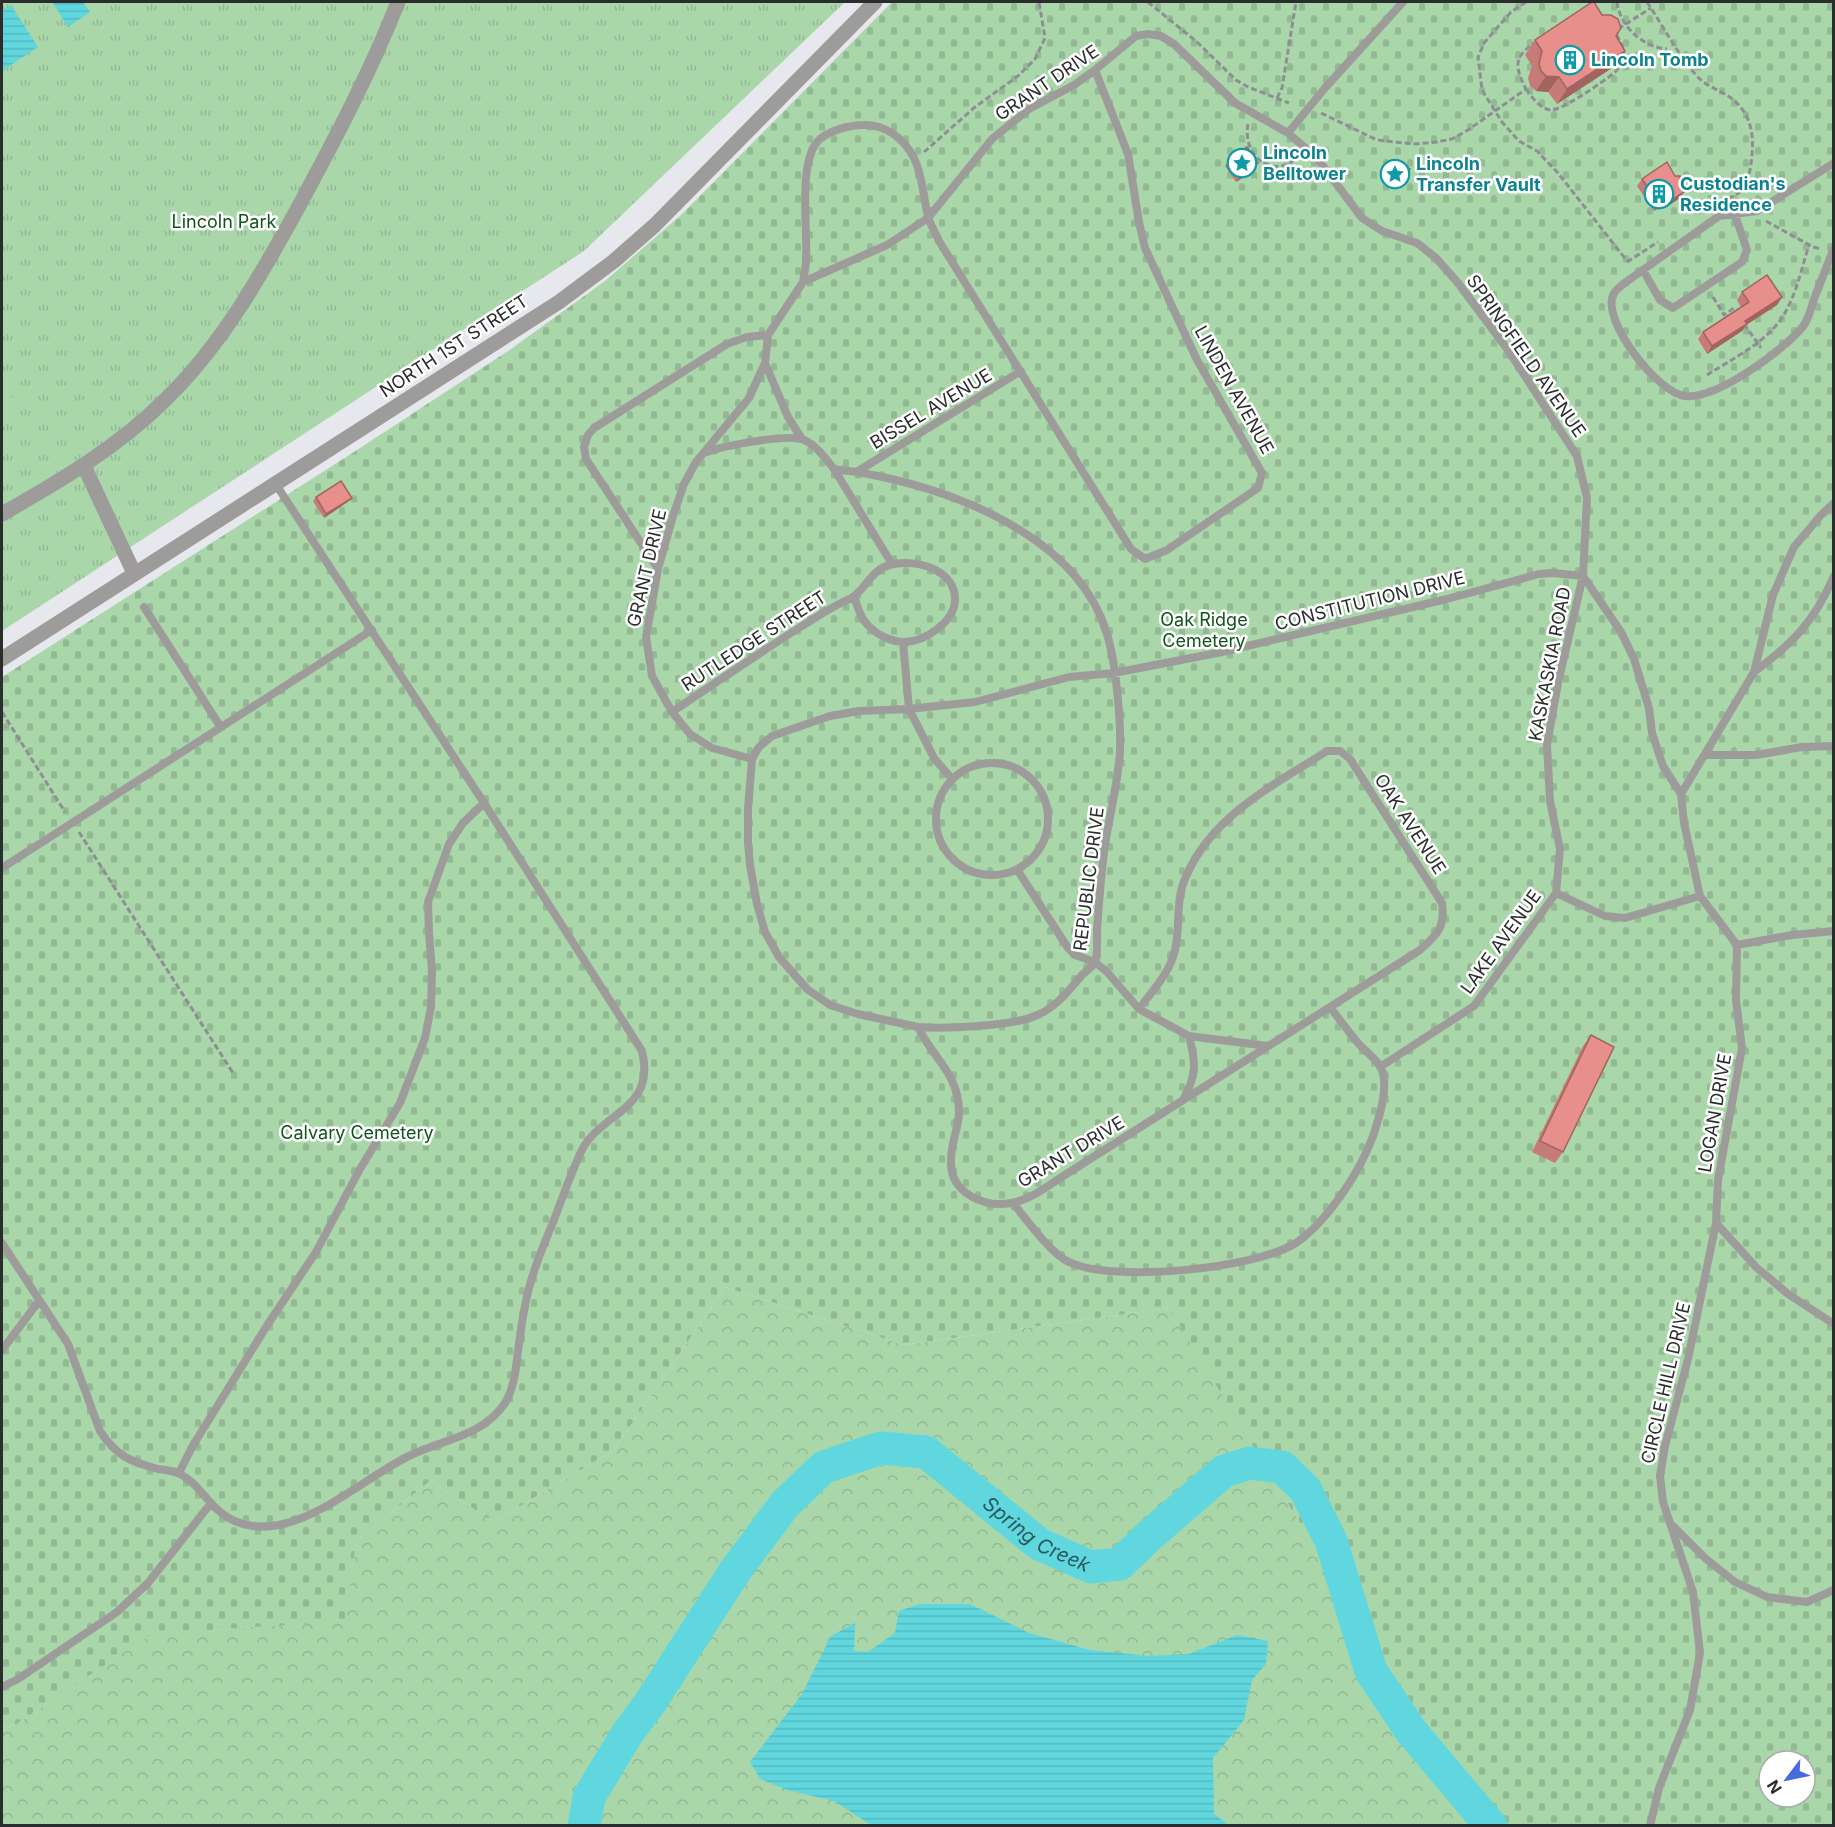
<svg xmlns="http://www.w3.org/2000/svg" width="1835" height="1827" viewBox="0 0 1835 1827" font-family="Inter,sans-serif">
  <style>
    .forest { fill: url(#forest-crowns) }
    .cemetery { fill: url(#cemetery-stones); fill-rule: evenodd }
    .park { fill: url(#park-tufts) }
    .pitch { fill: #a9d7aa }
    .water { fill: url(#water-rules) }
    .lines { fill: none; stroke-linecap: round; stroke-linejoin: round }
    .river { stroke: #60d7de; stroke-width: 33 }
    .path { stroke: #8d8f93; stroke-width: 3; stroke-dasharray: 6 3; stroke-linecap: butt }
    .service { stroke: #9e9c9a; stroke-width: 8 }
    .minor { stroke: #9e9c9a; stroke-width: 15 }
    .wall { fill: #c67b78 }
    .shaded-wall { fill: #a16461 }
    .building { fill: #e68f8b; stroke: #a16461; stroke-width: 1.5 }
    .labels { text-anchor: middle; stroke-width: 5; stroke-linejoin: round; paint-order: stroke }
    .culture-label { font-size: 18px; font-weight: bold; fill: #0d838f; stroke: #fff; text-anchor: start }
    .street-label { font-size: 18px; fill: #2b2c2e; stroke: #fff }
    .park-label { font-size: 18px; fill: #11541c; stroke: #fff }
    .water-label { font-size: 20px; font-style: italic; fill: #285b5e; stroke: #fff }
  </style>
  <defs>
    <pattern id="forest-crowns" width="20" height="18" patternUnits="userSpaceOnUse" patternTransform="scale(1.5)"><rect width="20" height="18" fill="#a9d7aa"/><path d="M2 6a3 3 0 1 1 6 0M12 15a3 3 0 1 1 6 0" fill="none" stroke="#92b993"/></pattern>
    <pattern id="cemetery-stones" width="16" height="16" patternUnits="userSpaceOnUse" patternTransform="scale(1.5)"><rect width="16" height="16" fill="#a9d7aa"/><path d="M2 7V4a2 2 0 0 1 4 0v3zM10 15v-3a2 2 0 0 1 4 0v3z" fill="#92b993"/></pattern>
    <pattern id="park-tufts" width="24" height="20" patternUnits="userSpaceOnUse" patternTransform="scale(1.5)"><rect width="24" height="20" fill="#a9d7aa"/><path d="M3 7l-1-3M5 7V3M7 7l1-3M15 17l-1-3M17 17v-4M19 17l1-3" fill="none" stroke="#92b993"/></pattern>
    <pattern id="water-rules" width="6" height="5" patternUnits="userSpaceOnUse" patternTransform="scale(1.5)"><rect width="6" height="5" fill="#60d7de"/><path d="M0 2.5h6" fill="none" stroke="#54b9bf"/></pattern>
  </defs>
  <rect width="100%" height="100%" fill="#e6e8ee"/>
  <path class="forest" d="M725 1287 904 1345 1169 1308 1621 1825 2 1826V1728L15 1725 156 1630H210L344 1620 356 1541 430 1481 494 1522 614 1450Z"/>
  <path class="cemetery" d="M892 2H1833V1825H1484L1169 1308 904 1345 725 1287 614 1450 494 1522 430 1481 356 1541 345 1621 210 1630 156 1631 15 1725 2 1728V677L357 450 511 349 605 281 681 215ZM1769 1761H1805V1797H1769Z"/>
  <path class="park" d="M2 2H845L584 251 2 631Z"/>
  <path class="pitch" d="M2 386 14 400 13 418 2 428Z"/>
  <path class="water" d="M52 2H83L90 12 68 27Z
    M11 5 38 47 2 71V11Z
    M919 1604H970L1029 1633 1090 1650 1148 1656 1189 1654 1237 1635 1268 1641 1266 1664 1252 1680 1244 1720 1213 1758 1214 1814 1229 1825H871L834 1801 787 1790 760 1779 750 1762 802 1694 831 1636 855 1623 854 1651 868 1652 895 1633 899 1611Z"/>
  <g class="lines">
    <path class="river" id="s1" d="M584 1826 589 1797 627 1734 650 1703 735 1571 785 1504 824 1467 881 1448 926 1452 1039 1544 1091 1567 1120 1564 1150 1535 1224 1471 1250 1463 1282 1467 1305 1489 1331 1541 1371 1671 1411 1731 1491 1826"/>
    <path class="path" d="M1148 2 1197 42 1236 80 1248 87 1289 103
      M1526 2 1511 12 1484 43 1478 57 1482 90 1502 122 1519 141 1537 151 1558 173 1627 261
      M1617 2C1620 27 1643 47 1667 49
      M1647 2C1663 26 1677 53 1696 75 1705 86 1720 90 1731 98 1761 120 1753 158 1746 189L1722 202
      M1618 29 1651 8
      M1526 89C1532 97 1539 108 1550 110 1560 112 1606 80 1615 72 1619 68 1623 62 1624 56 1624 48 1620 41 1616 34
      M1277 98 1282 88 1296 2
      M1321 113 1377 140 1413 144 1437 142 1452 139 1468 130 1526 89C1515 67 1513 58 1534 43
      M1248 124C1242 155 1271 181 1298 157
      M924 152 975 107 1018 76 1035 59 1045 38 1039 2
      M1766 221 1813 247 1821 249
      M1627 262 1658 242
      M1713 297 1724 315 1734 308 1737 313
      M1744 324 1761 348
      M1707 375C1735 357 1770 341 1786 311 1797 291 1802 267 1809 245
      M2 712 65 812
      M79 832 233 1073"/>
    <path class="service" d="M1288 133 1325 88 1403 2
      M1834 163 1757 211 1719 216 1626 282C1622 285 1615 290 1613 295 1602 322 1658 393 1685 396 1716 400 1786 349 1804 325 1809 318 1811 308 1814 299 1821 282 1827 265 1834 248
      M1643 270 1660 300 1673 308 1742 262 1747 250 1735 215
      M803 282C804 275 806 267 806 260 808 229 798 166 817 142 826 131 850 125 863 125 886 124 904 139 914 158 923 176 923 197 928 216 930 225 936 233 939 241L1131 549 1145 559 1167 550 1258 488 1262 473 1197 360 1145 248 1139 222 1128 154 1095 70
      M765 363 788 417 802 439
      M707 452C723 446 789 433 804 440 816 445 826 459 834 469 932 480 1076 529 1107 634 1116 663 1121 720 1120 751 1118 783 1110 813 1105 845 1101 873 1099 902 1097 930 1097 939 1098 954 1095 962 1093 967 1086 971 1082 975 1068 991 1056 1008 1035 1016 1013 1026 944 1029 918 1027
      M834 469 892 564
      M858 471 1021 371
      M1834 503 1821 515 1794 547 1773 595 1754 672 1681 794 1684 823 1700 896 1737 945 1736 1000 1742 1048 1718 1180 1716 1223 1756 1267 1788 1294 1834 1324
      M658 569 586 459 584 447 588 435 594 428 727 344 747 337 768 335
      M144 607 220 726
      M903 642 909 709 934 758 952 779
      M1754 672C1793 643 1814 622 1834 576
      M672 712C715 683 758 654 802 626 815 618 827 610 841 603 845 601 850 599 853 597 867 587 872 569 890 565 914 558 954 569 955 598 956 621 925 642 904 642 893 642 879 636 871 628 861 620 858 608 854 596
      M1705 755H1756L1802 747 1834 746
      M752 759 712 748 690 734 672 712 652 676 646 637 658 569 673 516 684 484 696 462 749 398 765 363 768 335 803 282 887 245 928 218 992 139 1029 109 1074 85 1095 70 1136 36 1148 34 1161 36 1174 44 1235 103 1288 133 1317 158 1362 218 1382 231 1417 243 1436 258 1458 283 1508 350 1577 456 1587 498 1583 576 1621 632 1634 659 1649 708 1652 733 1663 766 1681 794
      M936 819a56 56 0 1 1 112 0a56 56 0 1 1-112 0Z
      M2 868 372 630
      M1018 871 1068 948 1075 955 1095 962 1107 972 1139 1009 1189 1036 1268 1046
      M1737 945 1792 935 1834 931
      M1139 1009C1152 991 1170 973 1175 950 1180 930 1176 907 1182 887 1205 819 1271 787 1327 751H1340L1350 759 1442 903C1445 928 1438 934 1420 950L1068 1173C1052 1183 1031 1200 1011 1203 984 1208 951 1193 951 1163 950 1138 964 1123 957 1095 951 1069 929 1051 918 1027L858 1014 830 1005 807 989 779 957 765 932 757 904 750 865 748 843V809L752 759 759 747 772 736 830 716 859 711 909 709 975 702 1069 677 1114 673 1222 652 1447 599 1539 574 1553 573 1583 576 1558 683 1547 745 1550 801 1560 849 1556 893 1605 916 1625 918 1700 896
      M1380 1067 1474 1006 1556 893
      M1183 1100C1197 1075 1196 1063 1189 1036
      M1013 1203C1026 1219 1051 1254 1069 1262 1113 1283 1254 1269 1296 1243 1328 1221 1362 1169 1374 1133 1380 1115 1390 1084 1380 1066 1375 1058 1364 1050 1358 1043 1348 1031 1339 1019 1330 1007
      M2 1243 68 1344 100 1431C116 1456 131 1462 158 1469 165 1470 174 1471 180 1474 200 1484 208 1506 227 1517 287 1553 359 1479 411 1455 445 1439 483 1436 505 1403 517 1383 516 1359 520 1337 522 1321 525 1304 529 1288 535 1264 545 1242 554 1220 562 1198 570 1177 579 1156 597 1111 657 1113 642 1051L484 803 275 483
      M2 1350 39 1301
      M179 1473 192 1447 268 1324 316 1252 360 1169 400 1103 425 1038 431 1007 432 971 429 933 428 902 449 844 463 823 484 803
      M1673 1526 1705 1558 1735 1582 1767 1597 1807 1602 1834 1590
      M2 1687 18 1679 117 1612 148 1583 211 1503
      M1650 1826 1659 1788 1690 1710 1700 1653 1693 1592 1663 1502 1660 1476 1665 1446 1688 1359 1716 1223"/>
    <path class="minor" d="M84 466 134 573
      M2 514C60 481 117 448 165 400 222 345 261 275 299 206 335 139 370 73 398 2
      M2 659 559 302 614 261 655 225 875 2"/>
  </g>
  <path class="wall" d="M1616 36 1615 66 1557 104 1548 92 1536 91 1530 86 1528 78 1532 66 1525 55 1535 40Z
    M1230 158 1253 171 1236 182 1225 166Z
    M1397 161 1410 169 1398 188 1385 179Z
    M1642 179 1680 198 1665 208 1662 206 1654 211 1637 186Z
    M1742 292 1782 297 1777 305 1746 325 1742 331 1707 354 1698 339 1703 332 1741 307 1737 300Z
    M316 497 352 498 349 501 324 518 313 501Z
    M1591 1035 1563 1152 1555 1163 1532 1152 1583 1046Z"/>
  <path class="shaded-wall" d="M1625 51 1615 66 1557 104 1567 89Z
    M1546 76 1559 77 1548 92 1536 91Z
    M1258 163 1253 171 1236 182 1241 175Z
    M1685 191 1680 198 1665 208 1670 201Z
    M1667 198 1662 206 1654 211 1659 204Z
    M1782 297 1777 305 1746 325 1742 331 1707 354 1712 346 1745 321Z
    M352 498 349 501 324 518 326 514Z"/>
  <path class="building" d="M1592 2H1594L1602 15H1611L1618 19 1621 28 1616 36 1625 51 1567 89 1559 77 1546 76 1541 71 1539 64 1542 51 1535 40Z
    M1247 147 1258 163 1241 175 1230 158Z
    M1397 161 1410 169 1400 184 1387 175Z
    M1667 162 1675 176H1680V184L1685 191 1670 201 1667 198 1659 204 1642 179Z
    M1767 275 1782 297 1745 321 1747 324 1712 346 1703 332 1749 302 1742 292Z
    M341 481 352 498 326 514 316 497Z
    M1591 1035 1614 1047 1563 1152 1540 1141Z"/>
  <defs>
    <g id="building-ring" transform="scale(1.5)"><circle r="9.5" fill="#fff" stroke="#0f9aa8" stroke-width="1.5"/><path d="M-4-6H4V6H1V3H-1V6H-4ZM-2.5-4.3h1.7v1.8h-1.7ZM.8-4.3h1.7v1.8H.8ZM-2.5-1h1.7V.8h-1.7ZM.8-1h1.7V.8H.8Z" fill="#0f9aa8"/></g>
    <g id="sight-ring" transform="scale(1.5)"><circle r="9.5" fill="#fff" stroke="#0f9aa8" stroke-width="1.5"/><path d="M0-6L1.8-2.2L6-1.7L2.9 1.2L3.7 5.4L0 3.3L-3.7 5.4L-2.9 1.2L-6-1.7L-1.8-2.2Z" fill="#0f9aa8"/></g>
  </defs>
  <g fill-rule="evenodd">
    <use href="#building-ring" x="1570" y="60"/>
    <use href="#sight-ring" x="1242" y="163"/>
    <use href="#sight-ring" x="1395" y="174"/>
    <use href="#building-ring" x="1659" y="194"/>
  </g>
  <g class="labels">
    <g class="culture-label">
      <text x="1591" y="66">Lincoln Tomb</text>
      <text x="1263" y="159">Lincoln<tspan x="1263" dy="21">Belltower</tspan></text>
      <text x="1416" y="170">Lincoln<tspan x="1416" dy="21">Transfer Vault</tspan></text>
      <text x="1680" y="190">Custodian's<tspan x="1680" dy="21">Residence</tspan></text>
    </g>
    <g class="street-label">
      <text transform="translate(1047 83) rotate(-34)" y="6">GRANT DRIVE</text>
      <text transform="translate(454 346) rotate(-33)" y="6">NORTH 1ST STREET</text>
      <text transform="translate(1526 356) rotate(55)" y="6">SPRINGFIELD AVENUE</text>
      <text transform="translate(1234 390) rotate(61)" y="6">LINDEN AVENUE</text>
      <text transform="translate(931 409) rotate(-31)" y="6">BISSEL AVENUE</text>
      <text transform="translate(647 568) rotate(-77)" y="6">GRANT DRIVE</text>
      <text transform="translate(1370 601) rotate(-14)" y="6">CONSTITUTION DRIVE</text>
      <text transform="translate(754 641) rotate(-33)" y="6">RUTLEDGE STREET</text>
      <text transform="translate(1550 664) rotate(-79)" y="6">KASKASKIA ROAD</text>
      <text transform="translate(1410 824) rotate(57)" y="6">OAK AVENUE</text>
      <text transform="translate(1089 879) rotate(-83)" y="6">REPUBLIC DRIVE</text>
      <text transform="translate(1501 942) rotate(-54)" y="6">LAKE AVENUE</text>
      <text transform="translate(1715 1113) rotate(-80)" y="6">LOGAN DRIVE</text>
      <text transform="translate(1071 1152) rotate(-31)" y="6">GRANT DRIVE</text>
      <text transform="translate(1666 1383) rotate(-77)" y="6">CIRCLE HILL DRIVE</text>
    </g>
    <g class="park-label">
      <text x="224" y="228">Lincoln Park</text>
      <text x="1204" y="626">Oak Ridge<tspan x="1204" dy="21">Cemetery</tspan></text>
      <text x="357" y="1139">Calvary Cemetery</text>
    </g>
    <g class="water-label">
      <text dy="7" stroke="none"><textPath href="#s1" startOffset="680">Spring Creek</textPath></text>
    </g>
  </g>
  <rect width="1835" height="1827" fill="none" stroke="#2b2c2e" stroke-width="6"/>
  <g transform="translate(1787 1779) rotate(238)"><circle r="28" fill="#ffffff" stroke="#aaabab" stroke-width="1.5"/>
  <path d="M0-4.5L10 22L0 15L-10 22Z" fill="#476bde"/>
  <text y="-9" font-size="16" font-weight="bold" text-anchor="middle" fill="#2b2c2e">N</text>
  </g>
</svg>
